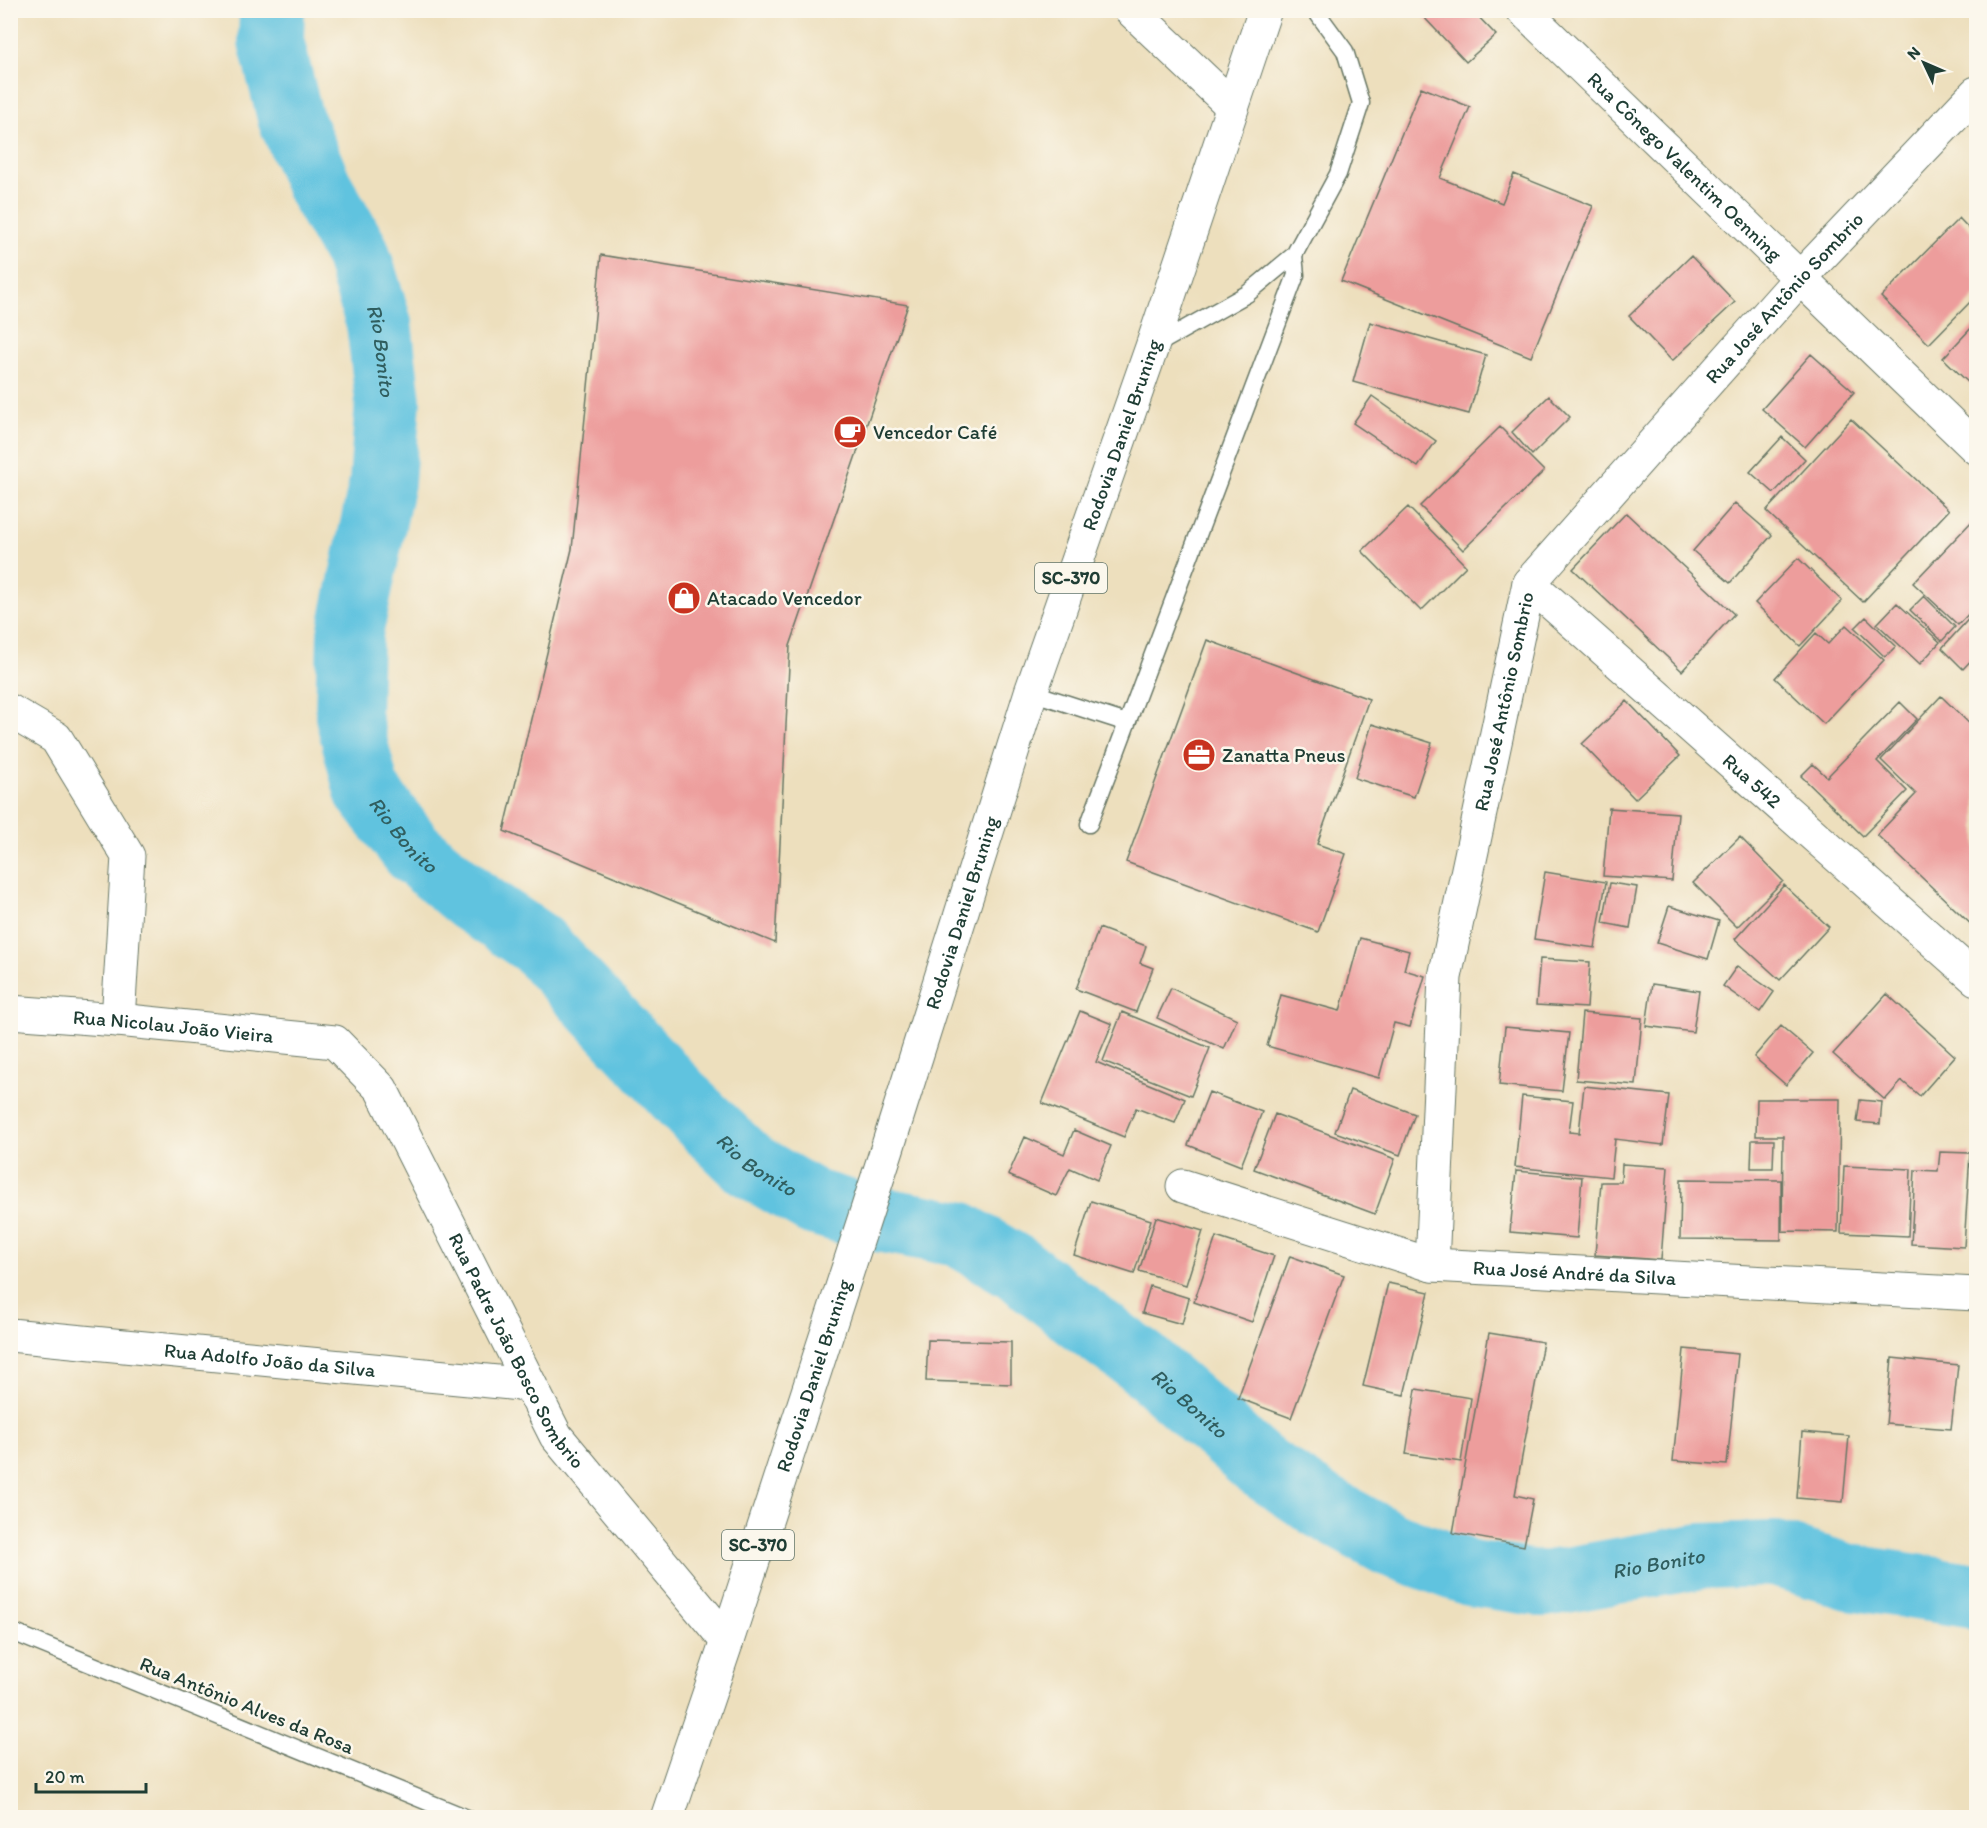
<svg xmlns="http://www.w3.org/2000/svg" width="1987" height="1828" viewBox="0 0 1987 1828" font-family="Itim,sans-serif">
  <style>
    .lines { fill: none; stroke-linecap: round; stroke-linejoin: round }
    .river { stroke: #61c3df; stroke-width: 66 }
    .building { fill: #ed9d9c }
    .lane-casing { stroke: #677664; stroke-width: 19 }
    .street-casing { stroke: #677664; stroke-width: 35 }
    .primary-casing { stroke: #677664; stroke-width: 35 }
    .lane { stroke: #fff; stroke-width: 16 }
    .street { stroke: #fff; stroke-width: 33 }
    .primary { stroke: #fff; stroke-width: 33 }
    .labels { text-anchor: middle; stroke-width: 5; stroke-linejoin: round; paint-order: stroke }
    .shield { fill: #fbf7ec; stroke: #61756b; stroke-width: 1.5 }
    .shield-label { font-size: 18px; font-weight: bold; fill: #1f3d34 }
    .street-label { font-size: 20px; fill: #1f3d34; stroke: #fbf7ec }
    .poi-label { font-size: 20px; fill: #1f3d34; stroke: #fbf7ec; text-anchor: start }
    .water-label { font-size: 21px; font-style: italic; fill: #305e5f; stroke: #fbf7ec }
  </style>
  <rect width="100%" height="100%" fill="#fbf7ec"/>
  <filter id="ink" filterUnits="userSpaceOnUse"><feTurbulence type="fractalNoise" baseFrequency=".0167" numOctaves="2"/><feDisplacementMap in="SourceGraphic" scale="12" xChannelSelector="R" yChannelSelector="G"/><feConvolveMatrix kernelMatrix="1 2 1 2 8 2 1 2 1" color-interpolation-filters="sRGB"/></filter>
  <filter id="wash" filterUnits="userSpaceOnUse"><feTurbulence type="fractalNoise" baseFrequency=".008" numOctaves="4" result="noise"/><feDisplacementMap in="SourceGraphic" scale="24" xChannelSelector="R" yChannelSelector="G"/><feGaussianBlur stdDeviation="1.35" result="paint"/><feColorMatrix in="noise" values="0 0 0 0 0 0 0 0 0 0 0 0 0 0 0 0 0 1.4 0 .05"/><feComposite in="paint" operator="in"/></filter>
  <g filter="url(#wash)">
    <rect width="100%" height="100%" fill="#eddfbd"/>
    <g class="lines">
      <path class="river" id="s1" d="M272 10 271 41 290 117 319 186 357 253 379 324 388 401 382 482 350 634 348 716 367 791 413 851 472 900 537 944 693 1111 748 1164 813 1202 861 1216 959 1234 1017 1268 1081 1318 1143 1363 1258 1464 1321 1506 1390 1544 1470 1573 1544 1584 1701 1556 1775 1554 1850 1577 1976 1596"/>
    </g>
    <g id="blocks">
      <path class="building" d="M1425 10H1472L1496 35 1466 62 1421 14Z
        M1421 87 1470 107 1440 178 1502 203 1514 174 1593 206 1531 357 1341 281Z
        M1959 218 1976 236V296L1929 344 1881 297Z
        M601 255 908 305 790 646 775 943 504 831 572 549Z
        M1691 256 1735 302 1672 361 1629 316Z
        M1370 322 1486 355 1469 414 1353 382Z
        M1976 323V390L1943 358Z
        M1811 354 1854 392 1805 447 1762 409Z
        M1372 396 1436 441 1418 467 1353 423Z
        M1549 396 1570 417 1532 455 1512 432Z
        M1851 419 1949 510 1863 602 1766 511Z
        M1500 427 1544 471 1463 550 1420 506Z
        M1782 437 1805 459 1774 493 1750 472Z
        M1735 503 1772 535 1730 583 1693 551Z
        M1408 507 1466 566 1421 611 1362 551Z
        M1626 513 1734 614 1682 671 1573 569Z
        M1974 519 1976 521V606L1958 625 1913 583Z
        M1798 558 1842 601 1800 646 1755 603Z
        M1924 596 1955 627 1942 641 1910 610Z
        M1897 603 1940 642 1920 664 1877 624Z
        M1976 611V655L1963 669 1942 648Z
        M1866 617 1896 646 1885 657 1855 628Z
        M1846 625 1884 660 1824 724 1775 678 1816 633 1828 644Z
        M1207 640 1369 699 1317 844 1346 854 1318 932 1126 862Z
        M1941 696 1976 730V929L1877 835 1916 794 1881 760Z
        M1627 701 1680 756 1635 799 1582 744Z
        M1900 702 1917 719 1877 761 1907 791 1863 836 1801 776 1813 764 1827 777Z
        M1372 724 1432 743 1414 797 1355 778Z
        M1609 808 1678 813 1672 881 1603 876Z
        M1740 837 1783 881 1737 927 1693 883Z
        M1545 872 1606 882 1595 948 1534 939Z
        M1610 883 1637 887 1630 928 1603 923Z
        M1784 885 1829 927 1780 980 1735 939Z
        M1669 906 1719 921 1708 959 1657 943Z
        M1099 928 1146 946 1140 963 1153 968 1136 1012 1076 989Z
        M1360 938 1409 951 1404 970 1425 976 1410 1027 1394 1023 1379 1078 1267 1046 1281 995 1340 1011Z
        M1540 959 1590 962 1587 1008 1536 1005Z
        M1737 966 1774 992 1760 1012 1723 986Z
        M1652 984 1699 991 1693 1032 1646 1026Z
        M1171 988 1237 1019 1224 1049 1157 1018Z
        M1887 994 1955 1056 1920 1096 1902 1081 1885 1100 1833 1054Z
        M1080 1011 1112 1024 1096 1062 1185 1099 1175 1123 1136 1108 1124 1137 1042 1103Z
        M1122 1012 1210 1048 1191 1096 1103 1061Z
        M1582 1013 1642 1018 1636 1085 1576 1080Z
        M1781 1026 1813 1053 1786 1085 1754 1057Z
        M1505 1027 1569 1033 1562 1091 1499 1085Z
        M1584 1086 1669 1095 1663 1145 1615 1139 1611 1177 1515 1167 1522 1096 1573 1101 1569 1132 1579 1133Z
        M1350 1090 1415 1114 1400 1155 1335 1132Z
        M1209 1092 1262 1112 1241 1166 1188 1145Z
        M1757 1099H1840L1838 1232 1782 1231 1783 1136H1756Z
        M1860 1100 1882 1102 1880 1124 1857 1122Z
        M1275 1114 1395 1159 1375 1214 1254 1169Z
        M1074 1130 1111 1146 1097 1180 1070 1168 1056 1196 1008 1175 1025 1137 1064 1154Z
        M1752 1140H1774L1773 1168H1751Z
        M1940 1152 1970 1153 1964 1247 1911 1244 1915 1170 1938 1171Z
        M1622 1164 1668 1167 1661 1260 1595 1255 1601 1182H1621Z
        M1844 1166 1911 1169 1908 1236 1841 1233Z
        M1516 1171 1582 1177 1577 1238 1510 1232Z
        M1681 1179 1781 1180V1240L1680 1239Z
        M1091 1201 1151 1220 1134 1274 1074 1255Z
        M1156 1217 1203 1231 1186 1285 1139 1271Z
        M1216 1237 1274 1256 1252 1322 1194 1302Z
        M1290 1256 1344 1275 1291 1418 1238 1398Z
        M1388 1283 1429 1292 1404 1395 1363 1386Z
        M1150 1286 1189 1298 1182 1324 1142 1313Z
        M1489 1333 1543 1342 1515 1495 1533 1499 1524 1546 1453 1533Z
        M928 1340 1011 1342V1384L926 1381Z
        M1684 1349 1738 1354 1727 1465 1673 1461Z
        M1892 1358 1958 1365 1951 1429 1886 1424Z
        M1416 1389 1471 1398 1461 1462 1406 1454Z
        M1802 1432 1849 1436 1843 1502 1797 1498Z"/>
    </g>
  </g>
  <g filter="url(#ink)">
    <use href="#blocks" fill-opacity="0" stroke="#677664" stroke-width="1.5"/>
    <g class="lines">
      <g class="lane-casing">
        <path id="lane" d="M1156 345 1247 294 1294 255 1338 174 1361 103 1345 51 1315 10
          M1031 692 1127 723
          M1089 824 1296 275 1294 255
          M10 1631 467 1818"/>
      </g>
      <g class="street-casing">
        <g id="street">
          <path d="M1131 10 1232 106"/>
          <path id="s2" d="M1523 10 1976 448"/>
          <path id="s3" d="M1529 583 1976 979"/>
          <path d="M10 711 56 738 128 856 118 1020"/>
          <path id="s4" d="M10 1012 118 1020 335 1042 381 1089 556 1436 727 1641"/>
          <path id="s5" d="M1183 1186 1432 1265 1976 1294"/>
          <path id="s6" d="M1432 1265 1445 977 1529 583 1800 278 1976 93"/>
          <path id="s7" d="M10 1335 530 1385"/>
        </g>
      </g>
      <g class="primary-casing">
        <g id="primary">
          <path id="s8" d="M667 1818 727 1641 887 1149 1031 692 1152 347 1265 10"/>
        </g>
      </g>
      <use href="#lane" class="lane"/>
      <use href="#street" class="street"/>
      <use href="#primary" class="primary"/>
    </g>
  </g>
  <defs>
    <g id="cafe-disc" transform="scale(1.725)"><circle r="9.5" fill="#c8321e" stroke="#fbf7ec"/><path d="M-5.5-4.5H6V0H3Q3 3.5 0 3.5H-2.5Q-5.5 3.5-5.5 0ZM3-3.2v2h1.7v-2ZM-6 4.5H4V6H-6Z" fill="#fff"/></g>
    <g id="shop-disc" transform="scale(1.725)"><circle r="9.5" fill="#c8321e" stroke="#fbf7ec"/><path d="M-5-2.5h2.3a2.7 3.5 0 0 1 5.4 0H5L5.5 6h-11ZM-1.5-2.5h3a1.5 2.3 0 0 0-3 0Z" fill="#fff"/></g>
    <g id="office-disc" transform="scale(1.725)"><circle r="9.5" fill="#c8321e" stroke="#fbf7ec"/><path d="M-6-3h4V-5.5h4V-3h4V5H-6ZM-1-4.5V-3h2v-1.5ZM-6 0V1H6V0Z" fill="#fff"/></g>
  </defs>
  <g fill-rule="evenodd">
    <use href="#cafe-disc" x="850" y="432"/>
    <use href="#shop-disc" x="684" y="598"/>
    <use href="#office-disc" x="1199" y="755"/>
  </g>
  <g class="labels">
    <g class="shield">
      <rect x="1035" y="563" width="72" height="30" rx="4.5"/>
      <rect x="722" y="1530" width="72" height="30" rx="4.5"/>
    </g>
    <g class="shield-label">
      <text x="1071" y="584">SC-370</text>
      <text x="758" y="1551">SC-370</text>
    </g>
    <g class="street-label">
      <text dy="7" stroke="none"><textPath href="#s2" startOffset="225">Rua Cônego Valentim Oenning</textPath></text>
      <text dy="7" stroke="none"><textPath href="#s6" startOffset="1074">Rua José Antônio Sombrio</textPath></text>
      <text dy="7" stroke="none"><textPath href="#s8" startOffset="1456">Rodovia Daniel Bruning</textPath></text>
      <text dy="7" stroke="none"><textPath href="#s6" startOffset="570">Rua José Antônio Sombrio</textPath></text>
      <text dy="7" stroke="none"><textPath href="#s3" startOffset="298">Rua 542</textPath></text>
      <text dy="7" stroke="none"><textPath href="#s8" startOffset="952">Rodovia Daniel Bruning</textPath></text>
      <text dy="7" stroke="none"><textPath href="#s4" startOffset="164">Rua Nicolau João Vieira</textPath></text>
      <text dy="7" stroke="none"><textPath href="#s5" startOffset="404">Rua José André da Silva</textPath></text>
      <text dy="7" stroke="none"><textPath href="#s4" startOffset="687">Rua Padre João Bosco Sombrio</textPath></text>
      <text dy="7" stroke="none"><textPath href="#s7" startOffset="261">Rua Adolfo João da Silva</textPath></text>
      <text dy="7" stroke="none"><textPath href="#s8" startOffset="466">Rodovia Daniel Bruning</textPath></text>
      <text transform="translate(247 1705) rotate(22)" y="7">Rua Antônio Alves da Rosa</text>
    </g>
    <g class="poi-label">
      <text x="873" y="439">Vencedor Café</text>
      <text x="707" y="605">Atacado Vencedor</text>
      <text x="1222" y="762">Zanatta Pneus</text>
    </g>
    <g class="water-label">
      <text dy="7" stroke="none"><textPath href="#s1" startOffset="362">Rio Bonito</textPath></text>
      <text dy="7" stroke="none"><textPath href="#s1" startOffset="866">Rio Bonito</textPath></text>
      <text dy="7" stroke="none"><textPath href="#s1" startOffset="1352">Rio Bonito</textPath></text>
      <text dy="7" stroke="none"><textPath href="#s1" startOffset="1856">Rio Bonito</textPath></text>
      <text dy="7" stroke="none"><textPath href="#s1" startOffset="2378">Rio Bonito</textPath></text>
    </g>
  </g>
  <rect width="1987" height="1828" fill="none" stroke="#fbf7ec" stroke-width="36"/>
  <g transform="translate(1924 63) rotate(314)" stroke="#fbf7ec" stroke-width="4.5" paint-order="stroke">
  <path d="M0-4.5L10 22L0 15L-10 22Z" fill="#1f3d34"/>
  <text y="-9" font-size="16" font-weight="bold" text-anchor="middle" fill="#1f3d34">N</text>
  </g>
  <path d="M36 1783v9h110v-9" fill="none" stroke="#1f3d34" stroke-width="3"/>
  <text x="45" y="1783" font-size="18" fill="#1f3d34" stroke="#fbf7ec" stroke-width="4.5" paint-order="stroke">20 m</text>
</svg>
